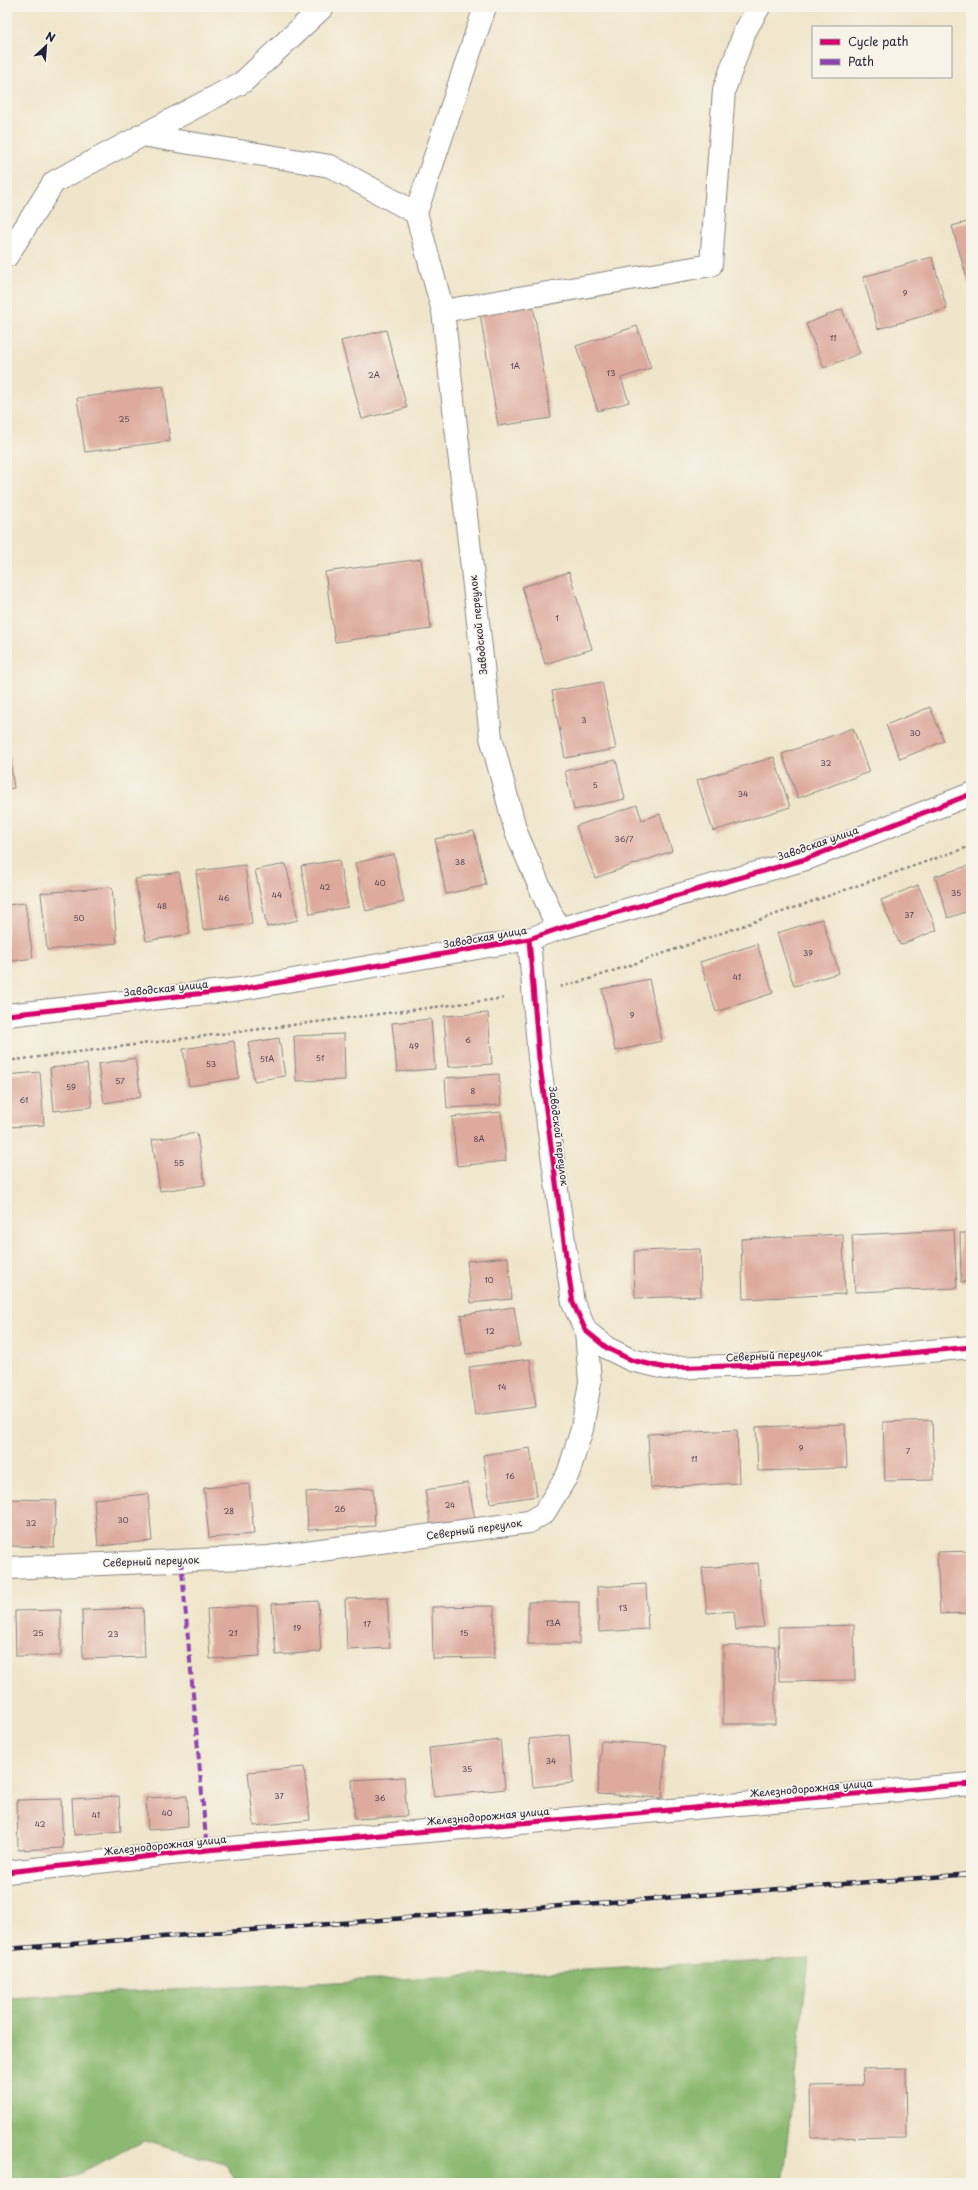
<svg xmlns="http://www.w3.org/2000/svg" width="978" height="2190" viewBox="0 0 978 2190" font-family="'Playpen Sans',sans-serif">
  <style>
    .forest { fill: #8cb971; stroke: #576e56 }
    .building { fill: #ddaa9d }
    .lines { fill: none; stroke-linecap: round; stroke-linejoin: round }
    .minor-casing { stroke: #888482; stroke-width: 24 }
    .path { stroke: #888482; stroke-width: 2.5; stroke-dasharray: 3 3; stroke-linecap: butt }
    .minor { stroke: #fff; stroke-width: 22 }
    .rail-casing { stroke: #22223b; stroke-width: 4.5 }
    .rail { stroke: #f7f3e8; stroke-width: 3; stroke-dasharray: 9; stroke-linecap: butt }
    .quiet { stroke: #8e44ad; stroke-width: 4; stroke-dasharray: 8 4; stroke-linecap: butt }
    .cycleway-casing { stroke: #f7f3e8; stroke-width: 8 }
    .cycleway { stroke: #d6006c; stroke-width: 5 }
    .labels { text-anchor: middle; stroke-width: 3.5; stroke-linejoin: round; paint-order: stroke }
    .number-label { font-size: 8px; fill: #514454 }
    .street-label { font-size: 10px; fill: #22223b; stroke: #f7f3e8 }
  </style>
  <rect width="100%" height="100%" fill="#f7f3e8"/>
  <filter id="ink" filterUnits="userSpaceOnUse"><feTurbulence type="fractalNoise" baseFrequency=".025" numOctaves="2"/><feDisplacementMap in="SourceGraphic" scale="8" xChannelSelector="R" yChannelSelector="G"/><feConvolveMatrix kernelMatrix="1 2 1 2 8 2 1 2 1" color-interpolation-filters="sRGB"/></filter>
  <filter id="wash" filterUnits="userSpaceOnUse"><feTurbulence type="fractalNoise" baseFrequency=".012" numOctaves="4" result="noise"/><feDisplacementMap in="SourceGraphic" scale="16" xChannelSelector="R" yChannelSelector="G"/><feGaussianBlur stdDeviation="0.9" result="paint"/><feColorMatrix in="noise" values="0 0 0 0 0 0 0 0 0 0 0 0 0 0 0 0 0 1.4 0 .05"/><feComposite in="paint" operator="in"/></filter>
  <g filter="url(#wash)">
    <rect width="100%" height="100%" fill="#efe5ca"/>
    <path class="forest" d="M809 1959 782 2183H237L225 2163 144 2141 59 2183H7V1998Z"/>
    <g id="blocks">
      <path class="building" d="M971 221V288L970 289 952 226Z
        M932 257 947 309 878 329 863 277Z
        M533 305 551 418 498 426 480 313Z
        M842 309 860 353 824 368 806 324Z
        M637 326 651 368 621 378 629 402 598 411 576 346Z
        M386 330 407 408 362 419 341 341Z
        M163 386 170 441 85 452 77 398Z
        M421 559 431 629 335 642 325 572Z
        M569 572 592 649 545 664 522 587Z
        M602 682 616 749 565 758 552 691Z
        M930 707 944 741 900 759 886 725Z
        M853 728 869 772 798 798 782 754Z
        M7 737 14 788 7 789Z
        M774 757 790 807 713 831 697 780Z
        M616 760 625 799 574 810 565 771Z
        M637 805 642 820 660 814 672 851 595 878 576 826Z
        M474 831 486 885 446 894 435 839Z
        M394 854 404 902 366 911 355 863Z
        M339 860 348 907 310 914 301 866Z
        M286 864 298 920 267 927 255 870Z
        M245 865 252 924 203 930 196 871Z
        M971 865V910L948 918 935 876Z
        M179 872 190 934 146 941 135 879Z
        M918 885 937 930 900 945 881 900Z
        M112 887 117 943 47 950 41 893Z
        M25 903 33 958 7 962V905Z
        M822 919 839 973 794 986 777 933Z
        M757 944 773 993 716 1012 700 962Z
        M649 979 662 1041 615 1051 602 989Z
        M488 1013 492 1064 448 1067 444 1016Z
        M431 1019 435 1069 397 1072 392 1023Z
        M344 1034 345 1080 296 1081 294 1036Z
        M279 1038 285 1076 254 1081 248 1043Z
        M234 1041 239 1078 189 1086 183 1049Z
        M135 1058 141 1097 104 1103 98 1064Z
        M87 1064 92 1107 54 1111 50 1068Z
        M40 1072 44 1125 7 1127V1075Z
        M499 1074 501 1105 447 1108 445 1078Z
        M501 1112 506 1161 457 1166 452 1117Z
        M197 1133 205 1185 160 1191 152 1140Z
        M954 1230 957 1288 855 1292 852 1235Z
        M960 1233H971V1282H961Z
        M843 1234 845 1294 743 1299 741 1239Z
        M700 1249 701 1296 635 1298 634 1251Z
        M508 1257 512 1299 471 1303 467 1261Z
        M514 1307 520 1346 466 1354 461 1315Z
        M530 1359 536 1407 475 1415 469 1367Z
        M932 1420 934 1480 885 1481 883 1422Z
        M845 1424 847 1468 758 1471 756 1427Z
        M737 1430 739 1483 651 1488 648 1434Z
        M530 1448 537 1496 490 1503 483 1455Z
        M468 1483 475 1519 431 1527 425 1490Z
        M249 1484 254 1534 209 1538 204 1488Z
        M373 1488 375 1526 308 1530 306 1492Z
        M148 1494 152 1541 98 1546 94 1499Z
        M7 1499 56 1500 54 1547 7 1546Z
        M971 1551V1613L940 1614 937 1552Z
        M758 1563 764 1627 736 1630 734 1611 707 1613 702 1568Z
        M646 1584 648 1629 599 1632 597 1587Z
        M387 1597 390 1648 347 1650 345 1599Z
        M318 1601 321 1652 276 1655 272 1604Z
        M528 1602H579V1644H528Z
        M257 1606 260 1656 210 1659 207 1609Z
        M494 1606 495 1658 433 1659 432 1607Z
        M143 1608 145 1657 83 1659 82 1610Z
        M61 1610V1656H16L15 1611Z
        M854 1625 855 1680 779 1681 778 1627Z
        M723 1646H775V1724H723Z
        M569 1735 573 1783 533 1787 529 1739Z
        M500 1740 505 1789 434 1797 429 1748Z
        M601 1741 666 1745 662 1798 598 1794Z
        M304 1767 310 1820 254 1826 248 1772Z
        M404 1777 407 1816 355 1819 352 1780Z
        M119 1796 121 1831 74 1835 72 1799Z
        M187 1796 188 1827 148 1830 146 1798Z
        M61 1799 63 1848 18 1850 17 1800Z
        M906 2068 907 2137 811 2138 810 2086 863 2085 862 2069Z"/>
    </g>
  </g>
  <g filter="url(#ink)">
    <use href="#blocks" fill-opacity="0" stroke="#888482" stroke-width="1"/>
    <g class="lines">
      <g class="minor-casing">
        <path id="minor" d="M141 135 330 166 416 213 443 311 491 737 516 832 558 929
          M416 213 485 7
          M7 256 54 182 243 82 323 7
          M443 311 711 265 724 90 745 31 759 7
          M7 1015 241 989 529 939 558 929 806 859 971 794
          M586 1331 607 1348 631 1360 666 1368 796 1364 971 1347
          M7 1568 269 1557 529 1522 544 1513 568 1474 582 1429 590 1382 586 1331 573 1303 566 1256 539 1058 529 939
          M7 1872 207 1850 971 1784"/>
      </g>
      <path class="path" d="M560 987 593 978 971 846
        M7 1061 506 998"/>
      <use href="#minor" class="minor"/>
      <g class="rail-casing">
        <path id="rail" d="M7 1949 971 1874"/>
      </g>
      <use href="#rail" class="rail"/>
      <path class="quiet" d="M181 1560 207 1850"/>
      <g class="cycleway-casing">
        <path id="cycleway" d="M529 939 539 1058 566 1256 573 1303 586 1331 607 1348 631 1360 666 1368 796 1364 971 1347
          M7 1015 241 989 529 939 558 929 806 859 971 794
          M7 1872 207 1850 971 1784"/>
      </g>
      <use href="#cycleway" class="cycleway"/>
    </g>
  </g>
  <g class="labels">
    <g class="number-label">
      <text x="905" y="296">9</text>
      <text x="833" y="341">11</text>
      <text x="515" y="369">1А</text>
      <text x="611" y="376">13</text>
      <text x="374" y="378">2А</text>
      <text x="124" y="422">25</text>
      <text x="557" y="621">1</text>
      <text x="584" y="723">3</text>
      <text x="915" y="736">30</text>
      <text x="826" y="766">32</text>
      <text x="595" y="788">5</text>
      <text x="743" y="797">34</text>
      <text x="624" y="842">36/7</text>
      <text x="460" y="865">38</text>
      <text x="380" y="886">40</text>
      <text x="325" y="890">42</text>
      <text x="956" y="896">35</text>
      <text x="277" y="898">44</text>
      <text x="224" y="901">46</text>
      <text x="162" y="909">48</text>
      <text x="909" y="918">37</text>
      <text x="79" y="921">50</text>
      <text x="808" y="956">39</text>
      <text x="737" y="980">41</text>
      <text x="632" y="1018">9</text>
      <text x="468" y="1043">6</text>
      <text x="414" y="1049">49</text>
      <text x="320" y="1061">51</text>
      <text x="267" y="1062">51А</text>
      <text x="211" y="1067">53</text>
      <text x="120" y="1084">57</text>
      <text x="71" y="1090">59</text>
      <text x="473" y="1094">8</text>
      <text x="24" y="1103">61</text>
      <text x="479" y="1142">8А</text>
      <text x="179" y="1166">55</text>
      <text x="489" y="1283">10</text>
      <text x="490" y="1334">12</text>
      <text x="502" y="1390">14</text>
      <text x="801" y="1451">9</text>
      <text x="908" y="1454">7</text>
      <text x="694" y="1462">11</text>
      <text x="510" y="1479">16</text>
      <text x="450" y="1508">24</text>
      <text x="340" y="1512">26</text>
      <text x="229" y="1514">28</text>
      <text x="123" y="1523">30</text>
      <text x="31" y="1526">32</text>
      <text x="623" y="1611">13</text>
      <text x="553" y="1626">13А</text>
      <text x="367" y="1627">17</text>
      <text x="297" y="1631">19</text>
      <text x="38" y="1636">25</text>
      <text x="233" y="1636">21</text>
      <text x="464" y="1636">15</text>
      <text x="113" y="1637">23</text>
      <text x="551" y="1764">34</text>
      <text x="467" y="1772">35</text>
      <text x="279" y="1799">37</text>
      <text x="380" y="1801">36</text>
      <text x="167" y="1816">40</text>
      <text x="96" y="1818">41</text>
      <text x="40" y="1827">42</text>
    </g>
    <g class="street-label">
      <text transform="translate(478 625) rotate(-96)" y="4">Заводской переулок</text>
      <text transform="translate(818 843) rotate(-19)" y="4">Заводская улица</text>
      <text transform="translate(485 937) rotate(-10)" y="4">Заводская улица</text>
      <text transform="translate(166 988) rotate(-6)" y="4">Заводская улица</text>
      <text transform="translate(559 1136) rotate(83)" y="4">Заводской переулок</text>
      <text transform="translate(774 1355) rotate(-3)" y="4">Северный переулок</text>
      <text transform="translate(474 1529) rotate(-8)" y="4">Северный переулок</text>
      <text transform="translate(151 1561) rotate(-2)" y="4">Северный переулок</text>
      <text transform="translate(811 1788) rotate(-5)" y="4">Железнодорожная улица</text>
      <text transform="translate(488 1816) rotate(-5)" y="4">Железнодорожная улица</text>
      <text transform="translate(165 1845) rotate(-6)" y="4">Железнодорожная улица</text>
    </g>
  </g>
  <rect width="978" height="2190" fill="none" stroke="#f7f3e8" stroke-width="24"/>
  <rect x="812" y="26" width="140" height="52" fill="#f7f3e8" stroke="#a29fa3"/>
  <rect x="820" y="39" width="20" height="6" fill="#d6006c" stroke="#a29fa3"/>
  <text x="848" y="46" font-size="12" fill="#22223b">Cycle path</text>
  <rect x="820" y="59" width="20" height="6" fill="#8e44ad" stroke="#a29fa3"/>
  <text x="848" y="66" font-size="12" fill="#22223b">Path</text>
  <g transform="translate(46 46) rotate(26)" stroke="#f7f3e8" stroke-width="3" paint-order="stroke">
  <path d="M0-3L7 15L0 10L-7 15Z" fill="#22223b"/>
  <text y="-6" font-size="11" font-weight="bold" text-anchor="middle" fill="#22223b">N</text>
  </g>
</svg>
